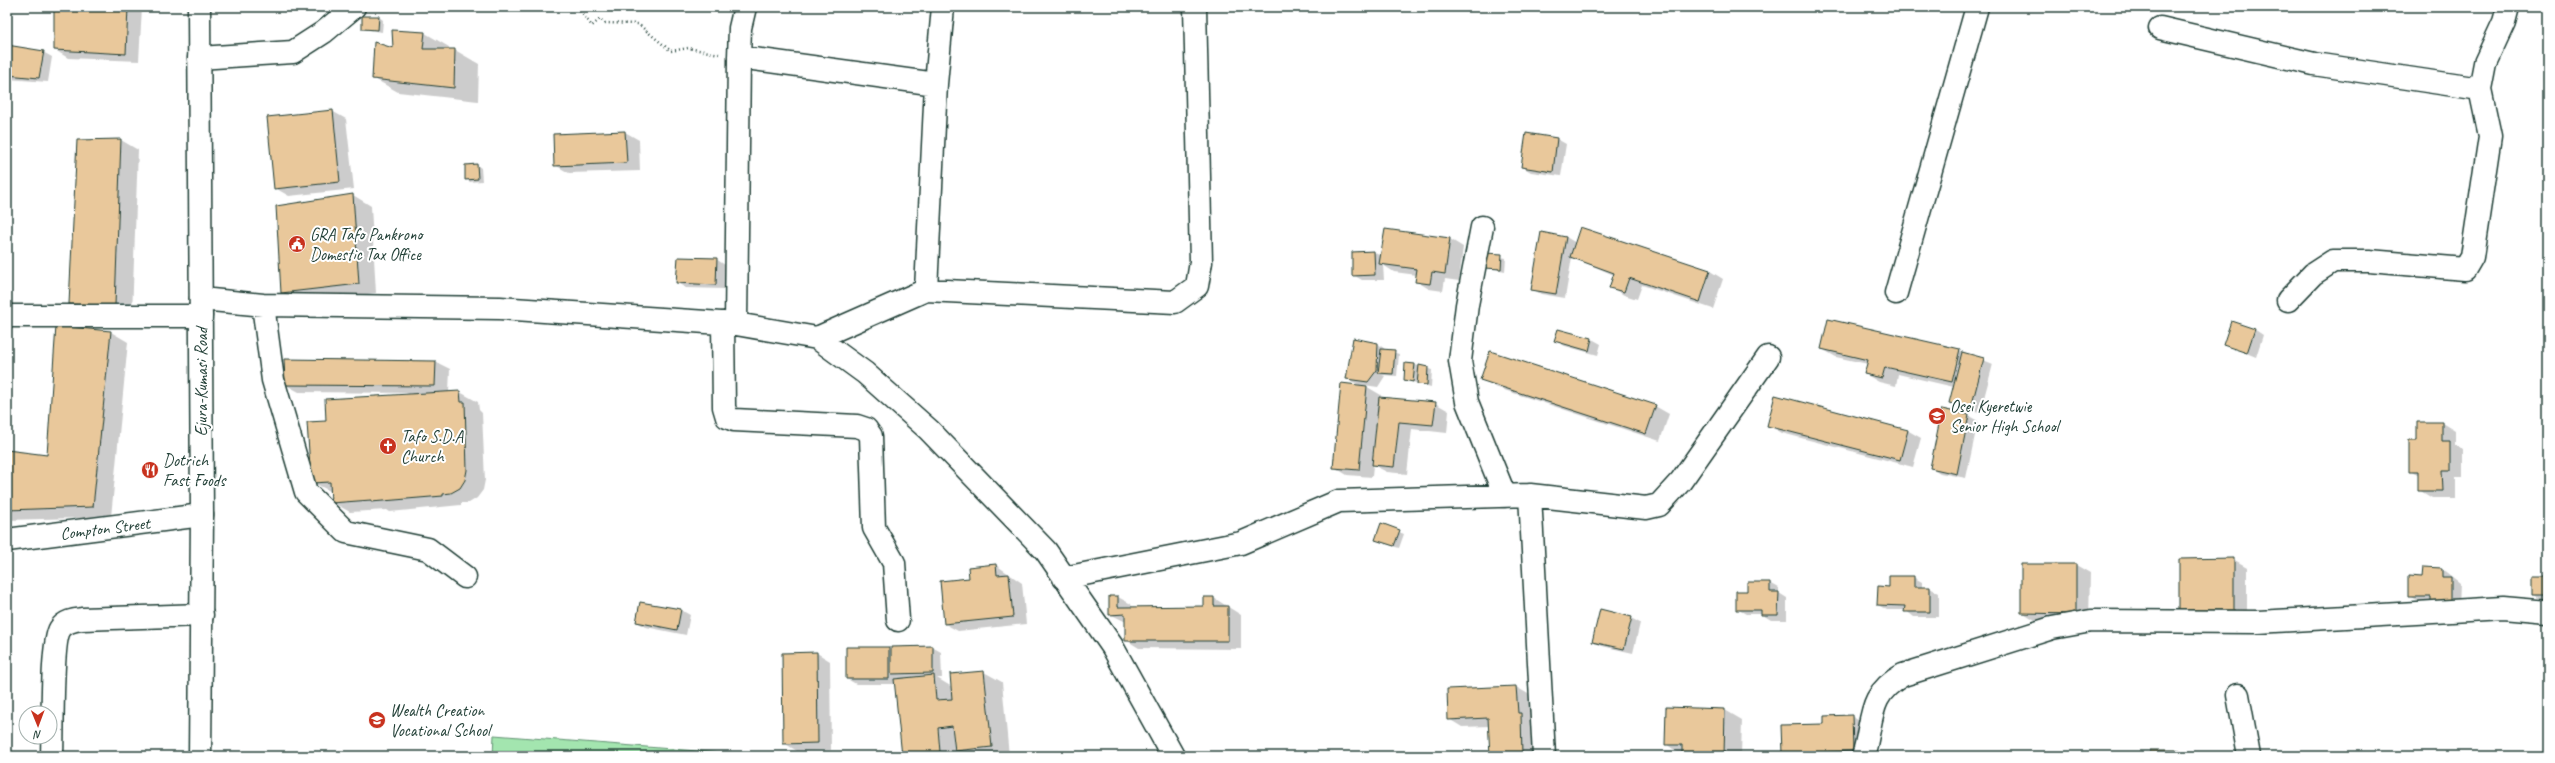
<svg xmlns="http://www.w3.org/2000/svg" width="2555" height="763" viewBox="0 0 2555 763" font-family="Caveat,sans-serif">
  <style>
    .green { fill: #a3e5af; stroke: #619172 }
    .shadow { fill: #0003 }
    .building { fill: #e9c89b; stroke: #1f3d34 }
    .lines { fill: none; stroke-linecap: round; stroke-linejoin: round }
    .minor-casing { stroke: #1f3d34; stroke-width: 25 }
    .major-casing { stroke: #1f3d34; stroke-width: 25 }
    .path { stroke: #1f3d34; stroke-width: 2.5; stroke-dasharray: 1 3; stroke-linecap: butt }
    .minor { stroke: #fff; stroke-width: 22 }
    .major { stroke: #fff; stroke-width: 22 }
    .labels { text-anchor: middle; stroke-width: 4; stroke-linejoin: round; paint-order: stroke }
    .poi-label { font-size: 17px; fill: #1f3d34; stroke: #fff; text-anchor: start }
    .street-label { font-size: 17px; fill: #1f3d34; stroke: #fff }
  </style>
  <rect width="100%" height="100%" fill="#fff"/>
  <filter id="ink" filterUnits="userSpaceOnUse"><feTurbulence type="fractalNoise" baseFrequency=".025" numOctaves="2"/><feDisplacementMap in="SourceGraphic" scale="8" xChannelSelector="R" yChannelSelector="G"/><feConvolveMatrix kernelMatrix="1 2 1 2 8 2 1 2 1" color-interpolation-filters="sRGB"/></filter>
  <g filter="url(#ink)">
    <path class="green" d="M494 735 748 755V756H493Z"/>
    <path class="shadow" d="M55 7H142L139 61 68 58 55 50Z
      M379 17 383 20 382 32 363 29Z
      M393 31 425 33 449 47V50H455L479 64 478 101 398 92 373 78 394 49Z
      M7 46 43 52 52 57 48 82 7 79Z
      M332 111 346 119 354 189 289 196 275 188Z
      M625 132 639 140 640 171 569 173 555 165Z
      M1527 135 1557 139 1566 144 1561 176 1531 172 1522 167Z
      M121 140 138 150 132 315 87 314 70 304Z
      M477 165 481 168 482 181 470 182 466 179Z
      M353 195 371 206 376 293 300 302 282 292 277 207Z
      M1580 228 1710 271 1723 279 1713 309 1642 285 1637 299 1624 295 1610 287 1614 275 1572 257 1565 298 1541 294 1532 289 1566 237 1576 243Z
      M1385 230 1450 239 1463 247 1459 281 1445 279 1443 291 1429 289 1416 281 1417 275 1394 272 1383 265 1384 280H1362L1353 275 1374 252 1382 257Z
      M1486 254 1506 258 1505 271 1485 267Z
      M716 259 725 265V289L686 288 677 283Z
      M2254 329 2263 335 2256 357 2224 344Z
      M1559 330 1592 339 1601 344 1598 355 1565 346 1556 341Z
      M111 332 128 342 111 517 7 520V451L48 456Z
      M1377 343 1386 350 1399 354 1397 376 1382 375 1385 376 1378 387 1364 385 1381 395 1380 398 1435 403 1449 411 1447 433 1412 429 1407 474 1387 472 1373 465 1372 477 1347 475 1334 467 1361 386 1347 379Z
      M1822 349 1959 350 1993 364 1980 413 1959 407 1950 402 1954 387 1898 374 1896 386 1879 382 1865 374 1868 364 1836 357Z
      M285 360 436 362 450 369 449 392H460L478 402 479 410 482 413 485 480 483 490 477 498 469 503H461V505L390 512 387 510 350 512 332 502V492L312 482 327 422 409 393 299 392 286 385Z
      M1415 365 1432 370 1431 387 1405 380Z
      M1482 379 1655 406 1669 414 1660 441 1495 387Z
      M1969 416 1978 421 1966 478 1940 473 1932 468Z
      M2442 423 2455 431V445L2463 449V477H2456V498H2432L2419 490V475L2410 470 2418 441Z
      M1768 425 1907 430 1921 438 1913 467 1782 433Z
      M1381 525 1404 534 1399 548 1380 542Z
      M2233 559 2247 567V617H2194L2180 609Z
      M996 565 1022 583 1026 624 958 631 945 624 970 579Z
      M2022 565H2076L2090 573 2089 621 2035 620 2022 612Z
      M2442 569 2460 583 2459 609 2432 601H2418L2409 596 2423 578Z
      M1913 577 1922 582V588H1930L1939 593V617H1914L1905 610H1887L1878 605Z
      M2548 578V600H2543L2534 595Z
      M1748 583H1770L1779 588V593L1787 598V620H1771L1761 614H1746L1737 609 1748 592Z
      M1118 597 1131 604 1132 608 1205 607 1214 598 1241 615V649L1139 648 1126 640V622L1110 614Z
      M641 603 681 610 690 615 686 635 646 627 637 622Z
      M1631 618 1640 623 1633 653 1602 646 1593 641Z
      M932 647 941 652 942 678H937L952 687 984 672 1002 682 1009 756H966L956 751 957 756H904L896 684H856L847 679 889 648 892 650Z
      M817 653 830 661 831 750 797 751 784 743Z
      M1516 687 1530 695 1535 756H1491L1490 726 1462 727 1449 719 1448 690Z
      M1725 710 1742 720 1741 756H1683L1666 744Z
      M1851 716 1865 724 1866 756H1787L1782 753 1825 725Z
      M2179 751 2187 756H2151Z"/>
    <path class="building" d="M54 7H128L126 54 54 50Z
      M362 16H379L378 30 362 29Z
      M392 30 425 32 423 49H455L454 88 372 79 374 42 393 48Z
      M7 45 44 51 39 78 7 75Z
      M333 110 340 182 274 189 267 117Z
      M625 131 627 163 554 166 553 134Z
      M1526 133 1557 138 1553 172 1521 167Z
      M121 139 115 305 69 304 77 140Z
      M477 164 478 179 465 180V165Z
      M353 194 359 284 281 293 276 206Z
      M1580 227 1710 270 1700 302 1629 278 1624 292 1609 288 1614 273 1570 257Z
      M1385 229 1450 238 1445 274 1432 272 1430 284 1415 282 1417 269 1379 264Z
      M1541 232 1566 237 1556 294 1531 290Z
      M1374 251 1375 275 1352 276V252Z
      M1485 253 1502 254 1501 269 1484 268Z
      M678 257 717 258 716 285 676 283Z
      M1828 319 1960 349 1952 382 1885 367 1882 378 1864 374 1868 360 1821 349Z
      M2231 321 2255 329 2247 353 2223 345Z
      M56 326 111 331 93 507 7 510V450L47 455Z
      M1558 329 1592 338 1589 351 1554 341Z
      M1353 338 1378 343 1377 370 1368 382 1346 379Z
      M1381 349 1395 350 1393 374 1378 373Z
      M1490 351 1656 405 1646 434 1480 380Z
      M1962 352 1984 358 1971 408 1949 403Z
      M284 359 436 361 435 386 285 385Z
      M1405 363 1415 364 1413 382 1404 380Z
      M1419 365 1428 367 1427 385 1417 384Z
      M1341 383 1367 386 1359 470 1333 468Z
      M460 391 461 402H465L467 470 465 480 460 488 451 493 443 494V496L371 502V500L331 503 330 482 311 483 307 422 326 421 325 399Z
      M1775 395 1908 430 1900 460 1767 426Z
      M1379 397 1436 402 1433 425 1399 422 1394 467 1372 465Z
      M1942 409 1969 415 1957 474 1930 468Z
      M2417 422H2442V441H2450V470H2442L2443 491H2418V471H2409V440H2417Z
      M1381 523 1400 530 1394 546 1375 540Z
      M2234 558V610H2179V559Z
      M996 564 997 575 1009 574 1013 617 944 624 940 581 969 578 968 567Z
      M2021 564H2076V614L2021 613Z
      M2423 567 2442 568V577H2451V604H2431V597H2408V576L2422 577Z
      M2548 567V595H2533V577H2547Z
      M1889 576H1914V587H1930V612H1904L1905 606 1877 605 1878 586 1889 587Z
      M1747 582H1770V592H1779L1778 615H1761V610H1736V591H1747Z
      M1109 596H1118V607H1124L1204 606V597H1214V606H1228V641H1125V614L1109 615Z
      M640 602 681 609 677 630 636 622Z
      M1600 609 1632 617 1624 649 1592 642Z
      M933 646V673L891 674V647Z
      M846 647H889V679H846Z
      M817 652 818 743 783 744 782 653Z
      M984 671 992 747 955 751 952 726 938 728 940 752 902 756 894 679 934 675 936 700 952 699 950 674Z
      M1516 686 1518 713H1521L1522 756H1490L1488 718 1448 720 1447 689Z
      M1666 707 1725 709 1724 756H1682V745H1665Z
      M1852 715 1853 751 1828 752V756H1831H1813V753L1782 754 1781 725 1824 724V716Z
      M2150 750H2180V756H2150Z"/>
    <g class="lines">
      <g class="minor-casing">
        <path id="minor" d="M2160 28 2314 64 2480 89
          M739 57 936 84
          M199 58 293 52 324 32 354 7
          M1482 227 1467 305 1460 361 1467 402 1505 496
          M926 290 936 84 943 7
          M1896 293 1977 7
          M201 299 263 305 500 308 736 324 817 338 865 373 929 430 1046 551 1112 646 1173 756
          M2288 300 2313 274 2333 261H2369L2465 269 2472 257 2490 136 2480 89 2485 63 2504 22 2508 7
          M263 305 273 380 306 492 346 532 428 549 465 577
          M7 316H201
          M723 323 724 407 727 417 734 420 857 426 866 429 871 436 874 528 894 563 898 620
          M736 324 739 57 740 28 745 7
          M817 338 926 290 1175 302 1197 286 1201 262 1195 7
          M1530 495 1544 756
          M7 540 202 515
          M1064 578 1241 543 1339 501 1530 495 1646 508 1659 505 1681 481 1768 357
          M2238 695 2249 756
          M52 756C53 734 51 643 60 629 65 621 74 620 82 619L202 615
          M1863 756C1874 721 1866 695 1903 675L2052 628 2091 621 2258 622 2503 608 2548 612"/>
      </g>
      <g class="major-casing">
        <path id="major" d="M199 7 202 515 200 756"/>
      </g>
      <path class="path" d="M580 11 592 26 600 19 605 23 638 24 671 51 688 48 719 54"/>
      <use href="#minor" class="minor"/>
      <use href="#major" class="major"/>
    </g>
  </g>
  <defs>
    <g id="civic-disc" transform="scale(0.9)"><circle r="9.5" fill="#c8321e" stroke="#fff"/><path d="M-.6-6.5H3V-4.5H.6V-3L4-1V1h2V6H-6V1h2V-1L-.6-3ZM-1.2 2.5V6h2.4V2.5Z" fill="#fff"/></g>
    <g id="school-disc" transform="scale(0.9)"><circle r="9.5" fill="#c8321e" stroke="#fff"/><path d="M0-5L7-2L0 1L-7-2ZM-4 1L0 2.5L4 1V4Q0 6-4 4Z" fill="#fff"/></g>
    <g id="church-disc" transform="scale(0.9)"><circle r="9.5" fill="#c8321e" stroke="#fff"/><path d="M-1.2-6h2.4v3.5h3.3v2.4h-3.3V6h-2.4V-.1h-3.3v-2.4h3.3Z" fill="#fff"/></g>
    <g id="restaurant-disc" transform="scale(0.9)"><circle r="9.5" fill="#c8321e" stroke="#fff"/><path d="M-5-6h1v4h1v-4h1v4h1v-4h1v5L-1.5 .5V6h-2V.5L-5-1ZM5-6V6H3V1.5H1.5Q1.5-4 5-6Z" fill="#fff"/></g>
  </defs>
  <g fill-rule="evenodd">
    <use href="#civic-disc" x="297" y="244"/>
    <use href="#school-disc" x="1937" y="416"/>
    <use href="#church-disc" x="388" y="446"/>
    <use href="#restaurant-disc" x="150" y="470"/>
    <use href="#school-disc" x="377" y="720"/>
  </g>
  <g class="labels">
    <g class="poi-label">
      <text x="310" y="240">GRA Tafo Pankrono<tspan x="310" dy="20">Domestic Tax Office</tspan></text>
      <text x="1950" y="412">Osei Kyeretwie<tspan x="1950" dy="20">Senior High School</tspan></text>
      <text x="401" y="442">Tafo S.D.A<tspan x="401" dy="20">Church</tspan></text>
      <text x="163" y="466">Dotrich<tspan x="163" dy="20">Fast Foods</tspan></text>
      <text x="390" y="716">Wealth Creation<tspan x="390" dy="20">Vocational School</tspan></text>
    </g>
    <g class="street-label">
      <text transform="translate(201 382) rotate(-90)" y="6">Ejura-Kumasi Road</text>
      <text transform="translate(105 528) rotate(-7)" y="6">Compton Street</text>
    </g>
  </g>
  <rect width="2555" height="763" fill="none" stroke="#fff" stroke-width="24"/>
  <rect x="12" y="12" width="2531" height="739" fill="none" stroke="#1f3d34" stroke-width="1.5" filter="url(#ink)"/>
  <g transform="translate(38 725) rotate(179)"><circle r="19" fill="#ffffff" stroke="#a5b1ae"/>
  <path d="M0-3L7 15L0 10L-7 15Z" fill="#c8321e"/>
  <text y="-6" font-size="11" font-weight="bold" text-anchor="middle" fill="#1f3d34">N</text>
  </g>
</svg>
